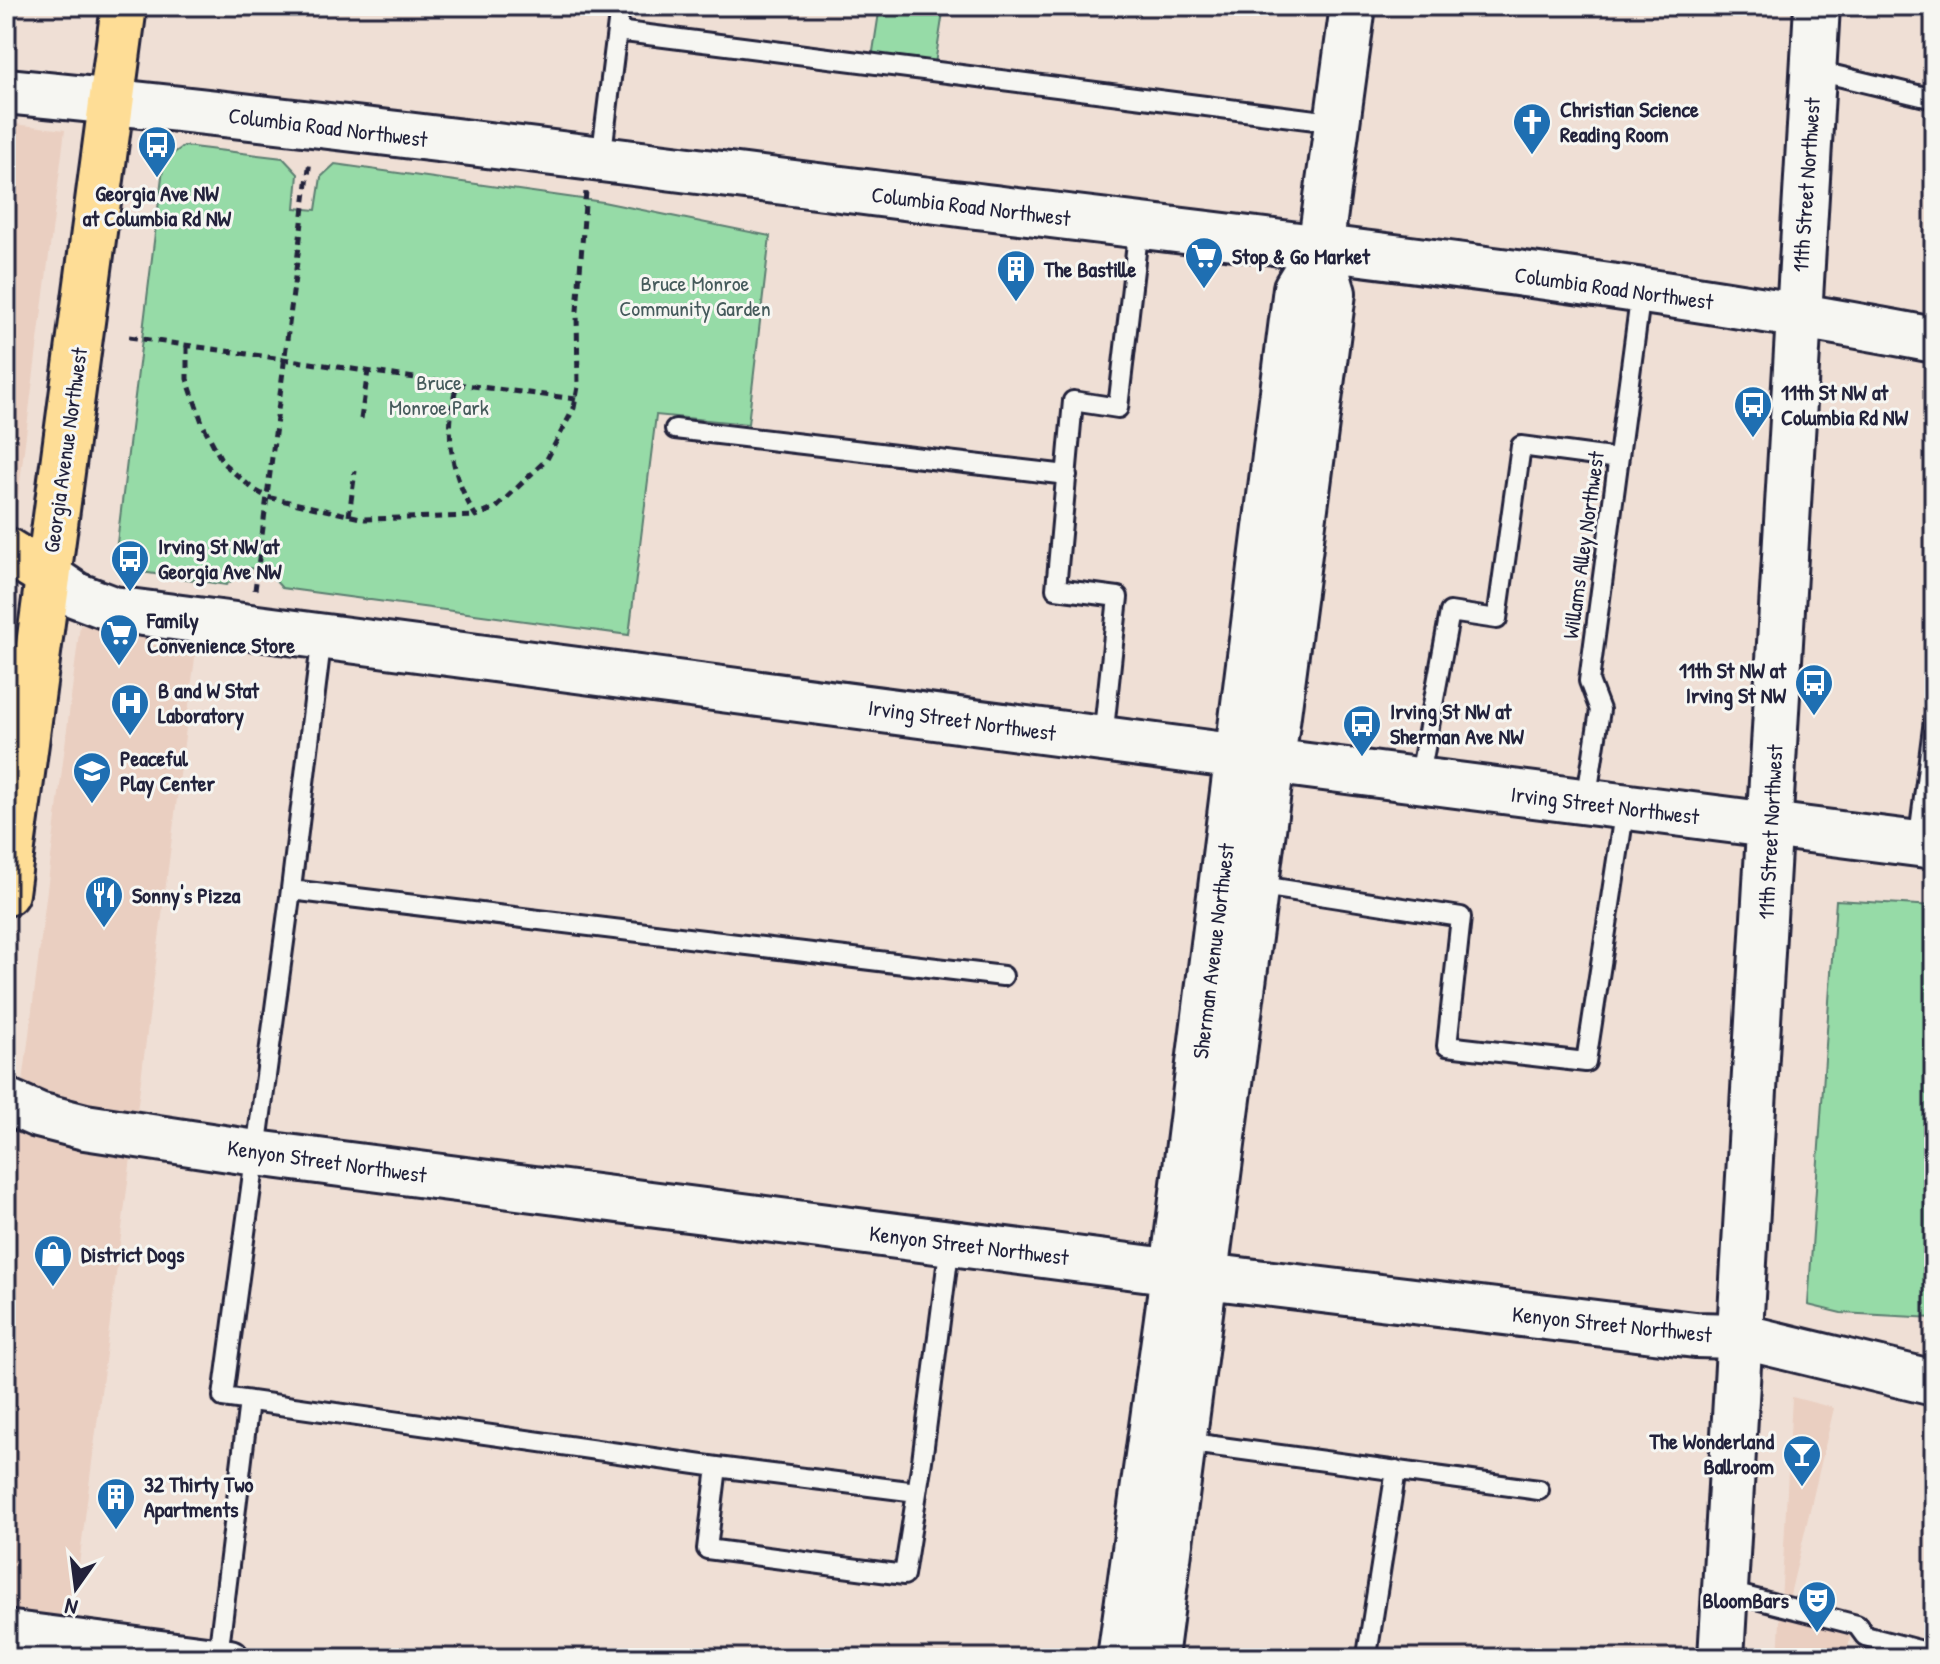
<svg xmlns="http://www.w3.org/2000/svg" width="1940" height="1664" viewBox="0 0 1940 1664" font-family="'Patrick Hand',sans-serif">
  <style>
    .built { fill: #eacfc1 }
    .green { fill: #96dba7; stroke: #5c7e71; stroke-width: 2 }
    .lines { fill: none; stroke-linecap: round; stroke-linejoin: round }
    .service-casing { stroke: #22223b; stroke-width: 24 }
    .minor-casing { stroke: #22223b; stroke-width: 42 }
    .tertiary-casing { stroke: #22223b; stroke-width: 50 }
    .secondary-casing { stroke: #22223b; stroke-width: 50 }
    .primary-casing { stroke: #22223b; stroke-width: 50 }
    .trunk-casing { stroke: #22223b; stroke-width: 50 }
    .path { stroke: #22223b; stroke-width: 5; stroke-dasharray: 8 6; stroke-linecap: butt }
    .service { stroke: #f6f6f2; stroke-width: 18 }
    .minor { stroke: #f6f6f2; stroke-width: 36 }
    .tertiary { stroke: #f6f6f2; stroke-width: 44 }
    .secondary { stroke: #f6f6f2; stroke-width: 44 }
    .primary { stroke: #fedd96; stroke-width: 44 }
    .trunk { stroke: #fedd96; stroke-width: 44 }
    .labels { text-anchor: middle; stroke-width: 6; stroke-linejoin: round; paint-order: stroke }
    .poi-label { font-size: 22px; font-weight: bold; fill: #22223b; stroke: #f6f6f2; text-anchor: start }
    .street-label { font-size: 22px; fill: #22223b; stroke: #f6f6f2 }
    .park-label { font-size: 22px; fill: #455a5b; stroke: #f6f6f2 }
  </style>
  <rect width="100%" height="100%" fill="#efdfd5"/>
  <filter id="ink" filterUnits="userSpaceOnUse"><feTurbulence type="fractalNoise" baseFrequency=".0125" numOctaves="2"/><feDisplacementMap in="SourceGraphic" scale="16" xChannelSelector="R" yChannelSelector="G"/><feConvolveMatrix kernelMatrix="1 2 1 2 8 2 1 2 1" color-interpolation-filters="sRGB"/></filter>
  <g filter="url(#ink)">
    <path class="built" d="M6 123 65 130 6 591Z
      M80 625 197 642 67 1658H6V1219Z
      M1792 1397 1834 1408 1789 1599 1854 1616 1846 1658H1778Z"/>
    <path class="green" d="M880 6H944L935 64 872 58Z
      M184 146 283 158 298 174 295 208 316 210 321 177 335 164 603 202 770 236 748 424 656 415 629 635 282 588C269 574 268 570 249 568L226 585 129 570 116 551 164 160Z
      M1836 900 1934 906V1318L1841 1313 1808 1305Z"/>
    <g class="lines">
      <g class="service-casing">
        <path id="service" d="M617 31 1339 123
          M1813 70 1934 99
          M601 160 620 6
          M675 429 1067 475
          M322 636 290 897 223 1397 717 1467 917 1492
          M1103 739 1118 597 1056 589 1073 401 1118 408 1139 226
          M1419 781 1450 612 1497 619 1521 446 1618 459
          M1586 802 1600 710 1589 681 1641 292
          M1918 844 1934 720
          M1255 885 1461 917 1447 1046 1586 1062 1625 807
          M291 890 1003 976
          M1184 1442 1539 1490
          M717 1467 707 1549 904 1575 922 1461 950 1243
          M1725 1591 1857 1625 1865 1636 1934 1654
          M1368 1649 1396 1470
          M218 1656 249 1401"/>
      </g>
      <g class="minor-casing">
        <path id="minor" d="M6 1629 230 1658"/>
      </g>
      <g class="tertiary-casing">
        <path id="tertiary" d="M1721 1658 1817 6"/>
      </g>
      <g class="secondary-casing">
        <path id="secondary" d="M6 91C333 123 660 167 986 207 1302 246 1621 280 1934 340
          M48 576 76 595 113 609 1308 766 1934 846
          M6 1101 38 1115 85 1127 256 1153 1206 1276 1695 1335 1740 1336 1934 1383
          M1120 1658 1169 1304 1296 288 1320 249 1353 6
          M1155 1658 1333 293 1320 249"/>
      </g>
      <g class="primary-casing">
        <path id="primary" d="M6 550 48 576"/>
      </g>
      <g class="trunk-casing">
        <path id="trunk" d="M6 893 124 6"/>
      </g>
      <path class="path" d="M129 337 457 384
        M187 346V379L203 425 223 463 253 489 267 497 365 519 476 516
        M576 399 457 384C444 431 450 475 476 516L496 508 547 459 574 408 578 387 577 311 586 191
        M361 419 368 371
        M349 516 355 471
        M255 590 310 160"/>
      <use href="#service" class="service"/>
      <use href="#minor" class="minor"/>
      <use href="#tertiary" class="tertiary"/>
      <use href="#secondary" class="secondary"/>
      <use href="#primary" class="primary"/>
      <use href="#trunk" class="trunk"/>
    </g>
  </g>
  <defs>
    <g id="church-pin" transform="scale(2)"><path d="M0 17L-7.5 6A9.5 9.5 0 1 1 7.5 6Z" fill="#1f6fb2" stroke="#f6f6f2"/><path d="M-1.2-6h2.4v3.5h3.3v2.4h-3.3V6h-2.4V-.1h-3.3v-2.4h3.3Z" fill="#fff"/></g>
    <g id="bus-pin" transform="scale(2)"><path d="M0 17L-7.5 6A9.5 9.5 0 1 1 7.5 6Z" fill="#1f6fb2" stroke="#f6f6f2"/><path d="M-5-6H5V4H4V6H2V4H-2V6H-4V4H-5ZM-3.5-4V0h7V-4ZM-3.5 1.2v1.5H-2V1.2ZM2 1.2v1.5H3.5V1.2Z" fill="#fff"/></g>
    <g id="supermarket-pin" transform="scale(2)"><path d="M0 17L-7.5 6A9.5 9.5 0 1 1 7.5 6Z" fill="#1f6fb2" stroke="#f6f6f2"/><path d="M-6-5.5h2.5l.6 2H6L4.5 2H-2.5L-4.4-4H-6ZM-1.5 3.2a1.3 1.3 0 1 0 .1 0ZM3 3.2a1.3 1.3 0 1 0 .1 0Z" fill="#fff"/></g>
    <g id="building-pin" transform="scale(2)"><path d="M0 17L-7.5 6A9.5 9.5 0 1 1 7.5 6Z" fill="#1f6fb2" stroke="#f6f6f2"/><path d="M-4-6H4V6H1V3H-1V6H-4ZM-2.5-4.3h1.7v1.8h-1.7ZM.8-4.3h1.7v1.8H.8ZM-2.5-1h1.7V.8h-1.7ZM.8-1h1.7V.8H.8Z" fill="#fff"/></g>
    <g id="hospital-pin" transform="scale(2)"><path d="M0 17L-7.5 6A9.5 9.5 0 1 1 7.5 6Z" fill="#1f6fb2" stroke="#f6f6f2"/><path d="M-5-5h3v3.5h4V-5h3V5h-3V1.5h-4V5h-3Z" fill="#fff"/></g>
    <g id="school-pin" transform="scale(2)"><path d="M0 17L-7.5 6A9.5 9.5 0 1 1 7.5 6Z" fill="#1f6fb2" stroke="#f6f6f2"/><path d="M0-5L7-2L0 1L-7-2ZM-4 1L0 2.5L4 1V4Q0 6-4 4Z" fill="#fff"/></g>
    <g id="restaurant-pin" transform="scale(2)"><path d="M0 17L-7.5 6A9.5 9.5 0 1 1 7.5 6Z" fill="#1f6fb2" stroke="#f6f6f2"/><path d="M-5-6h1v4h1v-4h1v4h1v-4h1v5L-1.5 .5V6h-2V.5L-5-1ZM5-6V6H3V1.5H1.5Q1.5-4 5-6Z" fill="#fff"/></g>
    <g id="shop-pin" transform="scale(2)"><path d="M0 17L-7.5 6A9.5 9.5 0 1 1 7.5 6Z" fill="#1f6fb2" stroke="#f6f6f2"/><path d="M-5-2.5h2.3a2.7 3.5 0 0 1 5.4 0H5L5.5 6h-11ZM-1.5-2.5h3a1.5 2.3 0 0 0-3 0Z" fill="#fff"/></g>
    <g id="bar-pin" transform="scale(2)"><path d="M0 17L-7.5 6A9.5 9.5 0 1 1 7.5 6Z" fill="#1f6fb2" stroke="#f6f6f2"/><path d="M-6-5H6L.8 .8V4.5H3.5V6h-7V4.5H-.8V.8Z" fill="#fff"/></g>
    <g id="theatre-pin" transform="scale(2)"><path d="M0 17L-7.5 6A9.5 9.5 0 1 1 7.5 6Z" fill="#1f6fb2" stroke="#f6f6f2"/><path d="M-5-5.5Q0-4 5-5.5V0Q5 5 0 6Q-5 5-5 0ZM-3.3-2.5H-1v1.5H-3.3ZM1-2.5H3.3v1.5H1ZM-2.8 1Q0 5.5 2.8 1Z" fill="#fff"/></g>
  </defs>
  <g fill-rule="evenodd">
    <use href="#church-pin" x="1532" y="122"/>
    <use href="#bus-pin" x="157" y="145"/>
    <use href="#supermarket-pin" x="1204" y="256"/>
    <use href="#building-pin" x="1016" y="269"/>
    <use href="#bus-pin" x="1753" y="405"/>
    <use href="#bus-pin" x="130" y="559"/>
    <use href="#supermarket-pin" x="119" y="633"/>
    <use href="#bus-pin" x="1814" y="683"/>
    <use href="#hospital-pin" x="130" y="703"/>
    <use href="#bus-pin" x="1362" y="724"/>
    <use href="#school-pin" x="92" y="771"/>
    <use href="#restaurant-pin" x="104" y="895"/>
    <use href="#shop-pin" x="53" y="1254"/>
    <use href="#bar-pin" x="1802" y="1454"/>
    <use href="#building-pin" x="116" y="1497"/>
    <use href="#theatre-pin" x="1817" y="1600"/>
  </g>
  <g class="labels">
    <g class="poi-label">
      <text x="1560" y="117">Christian Science<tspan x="1560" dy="25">Reading Room</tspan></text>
      <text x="157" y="201" text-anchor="middle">Georgia Ave NW<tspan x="157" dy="25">at Columbia Rd NW</tspan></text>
      <text x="1232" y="264">Stop &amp; Go Market</text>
      <text x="1044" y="277">The Bastille</text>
      <text x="1781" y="400">11th St NW at<tspan x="1781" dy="25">Columbia Rd NW</tspan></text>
      <text x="158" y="554">Irving St NW at<tspan x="158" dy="25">Georgia Ave NW</tspan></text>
      <text x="147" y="628">Family<tspan x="147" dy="25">Convenience Store</tspan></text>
      <text x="1786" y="678" text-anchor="end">11th St NW at<tspan x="1786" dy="25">Irving St NW</tspan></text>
      <text x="158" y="698">B and W Stat<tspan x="158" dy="25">Laboratory</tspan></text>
      <text x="1390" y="719">Irving St NW at<tspan x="1390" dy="25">Sherman Ave NW</tspan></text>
      <text x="120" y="766">Peaceful<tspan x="120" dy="25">Play Center</tspan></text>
      <text x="132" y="903">Sonny's Pizza</text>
      <text x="81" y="1262">District Dogs</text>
      <text x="1774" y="1449" text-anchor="end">The Wonderland<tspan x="1774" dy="25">Ballroom</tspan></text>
      <text x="144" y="1492">32 Thirty Two<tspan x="144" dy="25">Apartments</tspan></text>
      <text x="1789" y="1608" text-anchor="end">BloomBars</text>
    </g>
    <g class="street-label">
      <text transform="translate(328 127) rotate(7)" y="8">Columbia Road Northwest</text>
      <text transform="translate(1806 185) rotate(-86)" y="8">11th Street Northwest</text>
      <text transform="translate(971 206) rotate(7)" y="8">Columbia Road Northwest</text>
      <text transform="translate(1614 288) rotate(8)" y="8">Columbia Road Northwest</text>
      <text transform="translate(65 450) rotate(-82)" y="8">Georgia Avenue Northwest</text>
      <text transform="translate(1583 545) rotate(-82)" y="8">Willams Alley Northwest</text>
      <text transform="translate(962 720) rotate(8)" y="8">Irving Street Northwest</text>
      <text transform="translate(1605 805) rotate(7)" y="8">Irving Street Northwest</text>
      <text transform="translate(1770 832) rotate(-87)" y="8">11th Street Northwest</text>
      <text transform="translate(1213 951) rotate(-83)" y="8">Sherman Avenue Northwest</text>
      <text transform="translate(327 1161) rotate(8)" y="8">Kenyon Street Northwest</text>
      <text transform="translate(969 1245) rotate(7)" y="8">Kenyon Street Northwest</text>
      <text transform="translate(1612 1324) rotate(6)" y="8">Kenyon Street Northwest</text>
    </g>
    <g class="park-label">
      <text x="695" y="291">Bruce Monroe<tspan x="695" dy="25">Community Garden</tspan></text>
      <text x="439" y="390">Bruce<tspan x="439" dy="25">Monroe Park</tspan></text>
    </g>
  </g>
  <rect width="1940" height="1664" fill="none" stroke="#f6f6f2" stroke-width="32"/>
  <rect x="16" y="16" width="1908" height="1632" fill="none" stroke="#22223b" stroke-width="3" filter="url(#ink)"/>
  <g transform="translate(76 1588) rotate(194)" stroke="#f6f6f2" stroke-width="6" paint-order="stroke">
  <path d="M0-6L14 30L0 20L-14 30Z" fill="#22223b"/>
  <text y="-12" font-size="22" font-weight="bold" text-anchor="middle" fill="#22223b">N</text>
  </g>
</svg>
